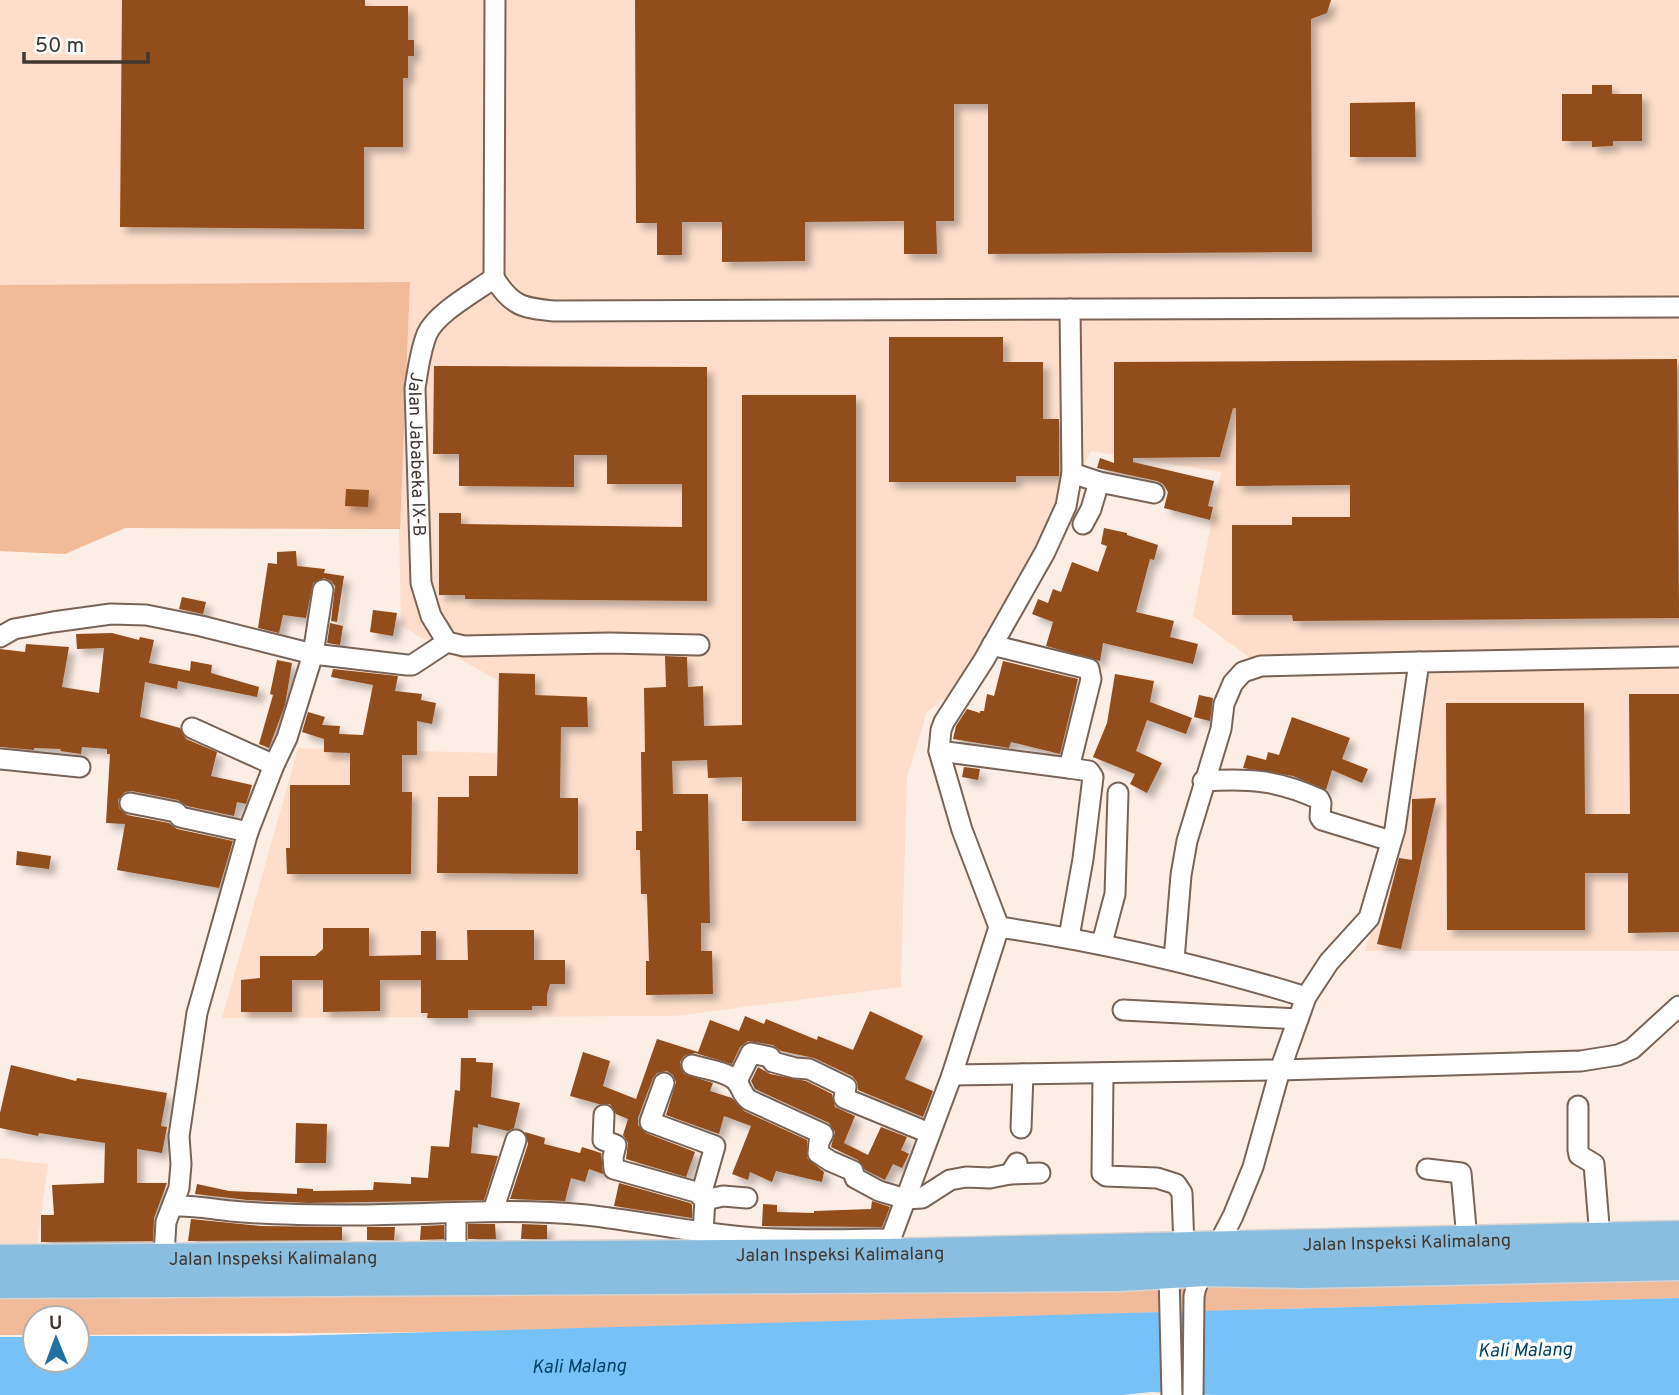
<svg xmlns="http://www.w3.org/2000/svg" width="1679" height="1395" viewBox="0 0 1679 1395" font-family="Overpass,sans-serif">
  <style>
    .built { fill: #fedecb }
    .green { fill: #f1bb99 }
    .water { fill: #75c1f8 }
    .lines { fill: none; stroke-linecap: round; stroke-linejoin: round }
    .river { stroke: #75c1f8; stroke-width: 30 }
    .building { fill: #914d1c; filter: url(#shadow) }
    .street-casing { stroke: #786356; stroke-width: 23 }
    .primary-casing { stroke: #d5d3d2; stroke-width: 33 }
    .street { stroke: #fff; stroke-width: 19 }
    .primary { stroke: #89bee1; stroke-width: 30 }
    .labels { text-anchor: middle; stroke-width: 7; stroke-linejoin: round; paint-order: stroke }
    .street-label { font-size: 18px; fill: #403731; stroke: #fff }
    .water-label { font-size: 19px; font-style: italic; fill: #034266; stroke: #fff }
  </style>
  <defs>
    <filter id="shadow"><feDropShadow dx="6" dy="6" stdDeviation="3.5" flood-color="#0004"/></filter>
  </defs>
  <rect width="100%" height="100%" fill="#fdeee5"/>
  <path class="built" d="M0 0H1679V951H1365L1406 807 1427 669 1272 674 1193 616 1221 472 1091 451 974 676 927 712 907 777 901 987 674 1016 222 1018 298 748 498 753 497 680 401 626 399 529 125 528 65 554 0 551Z
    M0 1158 48 1164 37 1248 0 1249Z"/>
  <path class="green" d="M410 282 400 529 125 528 65 554 0 551V285Z
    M1679 1265V1298L450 1332 77 1335V1318H35V1335H0V1283Z"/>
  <path class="water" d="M1679 1298V1395H1214L1151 1392 1122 1395H0V1337H35V1360H77V1336H286Z"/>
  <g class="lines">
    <g class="river">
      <path id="s1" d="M462 1367 790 1362"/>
      <path d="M0 1375 184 1372"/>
    </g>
  </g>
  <path class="building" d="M122 0H365V6H408V40H414V56H408V78H403V147H364V229L120 227Z
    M635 0H1331L1327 13 1311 19 1312 252 988 254V104H954V221H936L937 254H904V221L805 222V261L722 262V222H682V255H657V223H636Z
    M1592 85H1612V94H1642V141H1613V146L1592 147V141H1562V94H1592Z
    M1415 102 1416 157H1350V103Z
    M889 337H1003V362H1043V419H1059V476H1016V482H889Z
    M1677 359 1679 618 1293 621 1292 615H1232V525H1292V517H1350V485L1236 486V408H1233L1220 457 1133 458V462L1214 481 1208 506 1213 507 1210 520 1164 508 1168 492 1163 484 1157 481 1097 468 1100 458 1114 463V362Z
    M434 366 707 367V601L465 599V595H439V513H461V524L682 527V484H607V455H574V487L459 486V454H433Z
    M742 395H856V821H742V777L708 778 707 760 672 761 673 794H708L710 923H701V951H712L713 994 646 995V961H649L647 894H641L640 850H636V831H642L641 752H645L644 688 666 687 665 656 687 657 688 687 703 686 704 726 742 725Z
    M346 489 369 490 368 507 345 506Z
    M1104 528 1127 533V535L1158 545 1154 560 1150 559 1136 612 1174 621 1170 637 1198 644 1193 664 1103 643 1100 661 1046 646 1053 622 1032 614 1038 599 1048 603 1053 589 1061 592 1072 562 1098 572 1107 546 1101 544Z
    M296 551 297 566 325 569 324 573 344 576 337 622 331 621 335 586 331 581 324 578 313 583 306 618 283 615 279 633 258 628 268 563 277 564V552Z
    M182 597 206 602 203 614 179 609Z
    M373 610 397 613 393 636 370 632Z
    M330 623 343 626 340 645 327 643Z
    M112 633 139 640 140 637 154 640 149 663 190 671 191 661 212 665 211 673 259 687 257 697 178 681 177 689 145 682 140 717 180 728 186 739 217 752 211 776 252 785 246 804 237 802 234 816 187 806 178 800 132 791 125 792 118 800 119 808 127 815 169 823 177 829 233 841 219 888 117 870 125 824 106 823 110 754H107V749L82 747 81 754 60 751 61 749 34 748V750L0 747V649L25 652 26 644 69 647 62 687 99 693 104 648 77 649 76 634Z
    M277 660 292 663 285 705 269 748 259 744 273 695 270 694Z
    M1003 661 1078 679 1060 754 1011 742 1009 748 953 739 956 726 967 709 980 713V711H984L987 694 994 696Z
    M333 669 398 676 395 691 422 694 421 700 436 703 432 724 417 721V755H402V792H412L411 874H287L286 848H290V785H350V753L324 752V739L302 732 308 712 325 717 322 725 340 726 339 734 363 735 373 685 331 677Z
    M499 673 535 674V695L587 697 588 727H561L560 798H578V874L437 873 438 797H469V776H497Z
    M1115 674 1154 681 1150 702 1192 718 1186 734 1147 720 1136 751 1162 763 1147 793 1130 784 1135 774 1093 757 1107 723Z
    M1629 694H1679V932L1628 933V873H1585V930H1447L1446 703H1584L1585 814H1630Z
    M1199 695 1213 698 1210 721 1194 717Z
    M1292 717 1350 738 1342 759 1368 769 1362 783 1332 770 1326 790 1293 776 1243 768 1247 755 1266 760 1268 752 1279 755Z
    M964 767 980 769 978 780 962 777Z
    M1436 798 1401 949 1377 944 1399 858 1412 860V799Z
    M17 851 51 856 49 869 16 865Z
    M323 928H369V956L421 955V931H436V960H468L467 930H534V960H565V984H550L547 995V1006H532V1010H468V1018H427L428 1013H421V980H380V1011L323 1012V980H292V1012H241V980L260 978V956H315L323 949Z
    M870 1011 923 1036 905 1079 933 1091 923 1117 858 1090 857 1082 852 1076 814 1058 781 1051 773 1045 748 1041 740 1047 732 1064 695 1053 684 1056 680 1062 684 1074 713 1083 710 1091 732 1098 744 1111 807 1140V1158L824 1172 822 1182 776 1171 772 1182 750 1172 748 1180 732 1174 751 1126 724 1116 719 1134 666 1115 676 1082 673 1075 667 1071 657 1073 653 1078 638 1118V1125L646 1133 695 1152 686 1177 626 1159 628 1143 623 1135 628 1119 616 1114 610 1104H599L570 1096 583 1052 610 1061 603 1086 636 1099 657 1039 698 1052 710 1020 739 1031 745 1016 764 1024 766 1019 817 1040 818 1036 853 1050Z
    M461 1058H476V1062L493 1063 491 1097 520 1103 514 1128 508 1131 478 1124V1128L473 1127 471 1153 498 1156 484 1200 308 1203 247 1200 195 1194 197 1184 229 1191 297 1194V1188L313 1189V1191L373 1190 374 1182 411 1184V1177L428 1178 431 1146 449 1147 455 1090 460 1091Z
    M11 1065 76 1081 77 1078 167 1093 161 1126 167 1127 162 1153 137 1149V1183H167L154 1218 153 1241 41 1242V1215H54L52 1185 104 1183 105 1143 39 1133 38 1136 0 1128V1113Z
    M758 1067 770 1074 806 1081 832 1094 835 1107 855 1116 844 1143 868 1155 881 1127 907 1137 901 1150 909 1154 902 1168 893 1164 885 1180 865 1170 858 1160 831 1147 835 1132 829 1123 755 1089 751 1081Z
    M296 1123 327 1124 326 1163H295Z
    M525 1132 545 1138 544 1144 580 1153 582 1147 601 1153 603 1174 589 1169 585 1182 571 1178 565 1201 510 1199 528 1144Z
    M619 1183 690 1203 692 1205V1218L614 1206Z
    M872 1201 890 1207 882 1227 762 1226 763 1204 777 1205V1212L814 1213V1211L871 1209Z
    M191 1219 261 1226 342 1227V1240L188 1241Z
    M468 1224H495L496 1239H468Z
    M522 1224 547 1225V1239H521Z
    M444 1225V1239L420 1240 421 1226Z
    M367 1227H395L394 1240H367Z"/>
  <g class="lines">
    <g class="street-casing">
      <g id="street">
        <path d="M494 278C512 306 522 308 554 311L1679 307"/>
        <path id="s2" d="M494 278C475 292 436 313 427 334 420 351 418 370 415 388L421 583 431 616 447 642 464 646 610 643 699 645"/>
        <path d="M494 278 495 0"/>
        <path d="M1072 473 1099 482 1154 493"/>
        <path d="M1083 524 1091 509 1099 482"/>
        <path d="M0 637 14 629 53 622 111 614 146 615 201 626 313 654 407 665H412L447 642"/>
        <path d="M192 728 274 765"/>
        <path d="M939 751 1069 768 1091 679 1089 669 992 645"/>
        <path d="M0 759 80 767"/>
        <path d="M1203 781C1249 778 1277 780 1319 799L1321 803 1320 817 1322 820 1391 841"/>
        <path d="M130 803 176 812 180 817 248 832"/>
        <path d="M999 927C1104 942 1205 966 1306 997"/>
        <path d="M1069 937 1083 859 1093 777 1089 771 1069 768"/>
        <path d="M1102 943 1115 894 1118 793"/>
        <path d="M1174 960 1181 875 1187 841 1221 729 1224 704 1233 683 1243 672 1261 666 1419 662"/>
        <path d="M1123 1010 1298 1019"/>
        <path d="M692 1065C704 1069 727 1071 736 1081 742 1087 741 1094 749 1100L823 1134 819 1142 818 1153 830 1161 853 1171 855 1178 879 1191 906 1199 922 1198 950 1180 966 1177 990 1178 1010 1174 1017 1163"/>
        <path d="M1103 1073 1102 1173 1106 1176 1157 1178 1176 1184 1182 1193 1184 1247"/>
        <path d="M952 1075 1280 1070 1581 1061 1618 1055 1632 1049 1679 1006"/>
        <path d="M737 1081 751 1053 770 1057 773 1062 795 1068 809 1069 846 1087 844 1098 929 1133"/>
        <path d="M664 1083 650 1122 715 1146 703 1188 705 1200 723 1196 747 1198"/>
        <path d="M1578 1106V1150L1579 1155 1594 1164 1600 1238"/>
        <path d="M604 1115 603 1140 616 1145 613 1157 614 1169 696 1192 705 1200 703 1232"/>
        <path d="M1021 1128 1023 1074"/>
        <path d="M1427 1169 1461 1173 1468 1250"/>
        <path d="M1010 1174 1040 1173"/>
        <path d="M173 1206C194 1205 211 1209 231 1211 271 1215 313 1215 353 1215 431 1215 509 1207 586 1215 649 1222 712 1237 776 1239 814 1241 854 1239 892 1239"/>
        <path d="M493 1211 516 1140"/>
        <path d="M456 1213V1257"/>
        <path d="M885 1254 952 1075 999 927 962 830 939 751 941 730 944 722 984 660 1045 552 1066 506 1072 473 1070 309"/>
        <path d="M163 1271 166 1222 179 1188 181 1164 179 1136 197 1013 248 832 274 765 287 738 313 654 323 590"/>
        <path d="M1169 1274 1172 1395"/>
        <path d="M1193 1395 1194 1296 1196 1287 1233 1216 1253 1167 1280 1070 1306 997 1329 962 1369 918 1395 829 1419 662 1679 657"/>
      </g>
    </g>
    <g class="primary-casing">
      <g id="primary">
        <path id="s3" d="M0 1260 885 1254 1679 1236"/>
        <path d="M0 1283 1119 1276 1206 1271 1302 1273 1679 1265"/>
      </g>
    </g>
    <use href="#street" class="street"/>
    <use href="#primary" class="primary"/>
  </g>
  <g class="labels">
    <g class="street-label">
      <text dy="6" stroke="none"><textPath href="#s2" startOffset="210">Jalan Jababeka IX-B</textPath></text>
      <text dy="6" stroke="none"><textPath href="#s3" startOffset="1407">Jalan Inspeksi Kalimalang</textPath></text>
      <text dy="6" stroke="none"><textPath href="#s3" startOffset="840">Jalan Inspeksi Kalimalang</textPath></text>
      <text dy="6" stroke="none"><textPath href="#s3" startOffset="273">Jalan Inspeksi Kalimalang</textPath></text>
    </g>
    <g class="water-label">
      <text transform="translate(1525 1349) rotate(-1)" y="7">Kali Malang</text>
      <text dy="7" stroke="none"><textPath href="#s1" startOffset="117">Kali Malang</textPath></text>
    </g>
  </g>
  <g transform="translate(56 1339) rotate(359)"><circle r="33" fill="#ffffff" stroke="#b3afad" stroke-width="2"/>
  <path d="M0-5L12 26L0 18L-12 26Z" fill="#2271a3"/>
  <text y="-10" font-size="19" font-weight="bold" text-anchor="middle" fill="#403731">U</text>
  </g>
  <path d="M24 52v10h124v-10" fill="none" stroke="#403731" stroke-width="3.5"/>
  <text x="35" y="52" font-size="21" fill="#403731" stroke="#ffffff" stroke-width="5" paint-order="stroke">50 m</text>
</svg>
